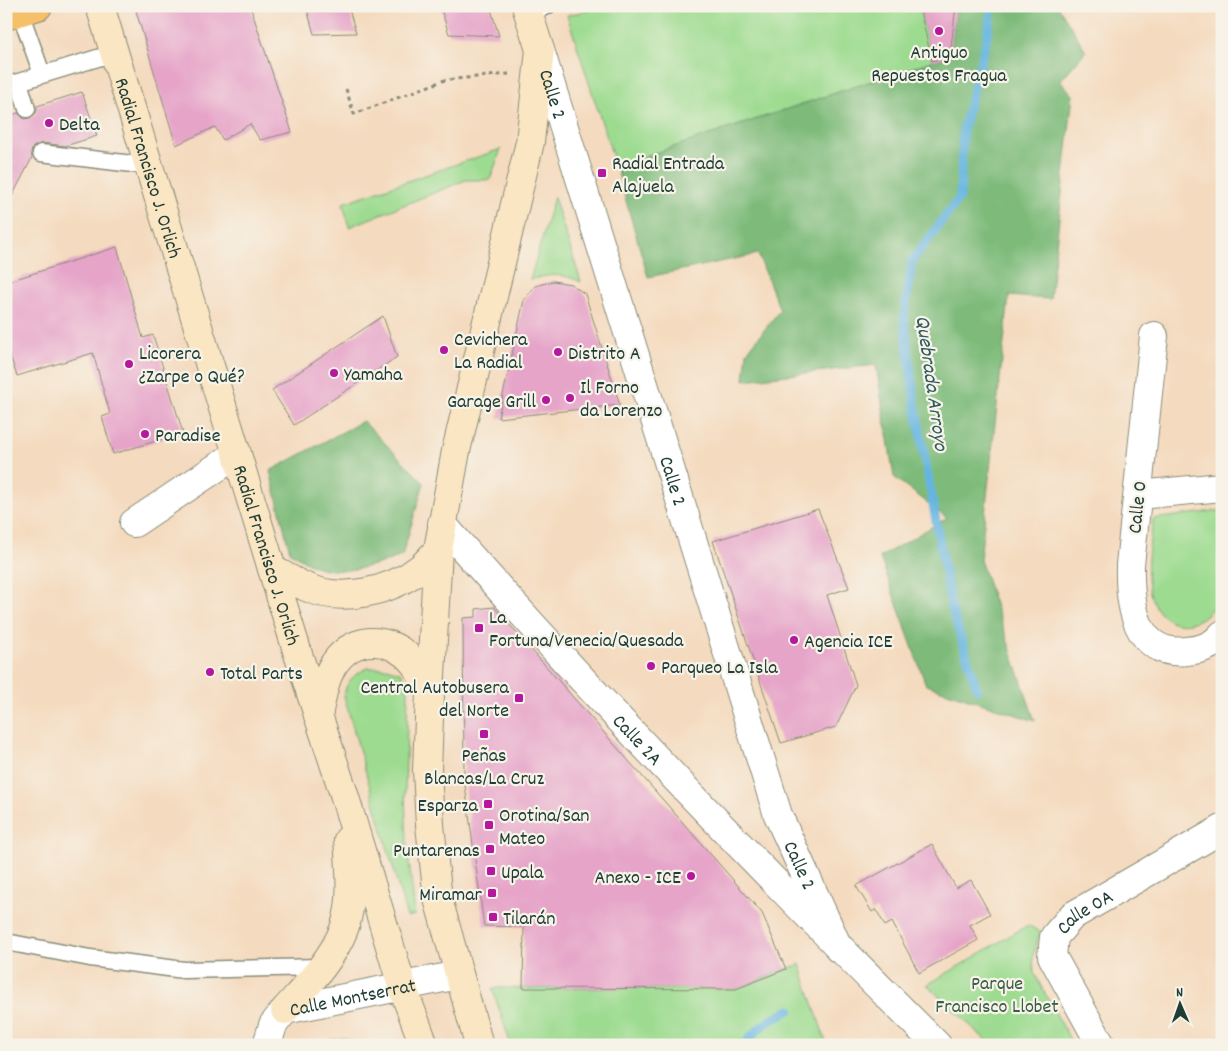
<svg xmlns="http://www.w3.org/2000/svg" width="1228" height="1051" viewBox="0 0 1228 1051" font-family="Dekko,sans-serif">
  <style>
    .green { fill: #9ddb90; stroke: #5e8c62 }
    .forest { fill: #7ebb7a; stroke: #4e7c57 }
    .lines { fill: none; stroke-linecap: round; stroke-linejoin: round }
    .stream { stroke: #65b5e0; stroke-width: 9 }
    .building { fill: #e6a4c9 }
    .service-casing { stroke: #8a8c79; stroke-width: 19 }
    .minor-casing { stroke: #8a8c79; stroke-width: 30 }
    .secondary-casing { stroke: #8a8c79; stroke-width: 30 }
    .primary-casing { stroke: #8a8c79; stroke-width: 30 }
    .path { stroke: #8a8c79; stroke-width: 3; stroke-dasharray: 4 4; stroke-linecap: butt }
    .service { stroke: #fff; stroke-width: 16 }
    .minor { stroke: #fff; stroke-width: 28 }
    .secondary { stroke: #fbe6c4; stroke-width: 28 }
    .primary { stroke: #f6c06b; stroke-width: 28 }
    .poi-dot { fill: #b5179e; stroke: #f7f3e8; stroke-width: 2 }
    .labels { text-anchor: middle; stroke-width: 4.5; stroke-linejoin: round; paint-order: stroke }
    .poi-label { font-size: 20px; fill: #1f3d34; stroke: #f7f3e8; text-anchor: start }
    .street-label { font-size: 20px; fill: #1f3d34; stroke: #f7f3e8 }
    .park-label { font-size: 20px; fill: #385d46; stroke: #f7f3e8 }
    .water-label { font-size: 21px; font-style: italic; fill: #305b5f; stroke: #f7f3e8 }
  </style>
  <rect width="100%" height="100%" fill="#f7f3e8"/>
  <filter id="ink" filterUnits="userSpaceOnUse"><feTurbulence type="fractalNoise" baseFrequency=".02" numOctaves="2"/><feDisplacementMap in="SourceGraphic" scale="10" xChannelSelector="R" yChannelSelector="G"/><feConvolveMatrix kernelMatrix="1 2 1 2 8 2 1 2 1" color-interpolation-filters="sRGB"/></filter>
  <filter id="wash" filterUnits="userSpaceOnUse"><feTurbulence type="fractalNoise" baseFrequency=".0096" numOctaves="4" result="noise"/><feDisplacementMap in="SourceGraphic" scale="20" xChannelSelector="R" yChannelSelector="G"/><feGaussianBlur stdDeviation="1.12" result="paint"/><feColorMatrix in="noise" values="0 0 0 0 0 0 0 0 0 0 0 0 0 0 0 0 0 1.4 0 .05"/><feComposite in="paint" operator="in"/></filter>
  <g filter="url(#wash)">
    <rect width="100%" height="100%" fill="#f4dabe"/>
    <path class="green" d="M609 6H919L932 61 616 166 567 15Z
      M501 149 490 180H466L349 227 343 203Z
      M554 197 581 282C563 273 549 274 530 280Z
      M1222 510V591C1206 634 1158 636 1149 588 1145 565 1150 542 1153 519Z
      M368 668H387L402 673 408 691 405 794 407 843 415 915 407 917 344 696C346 681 354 674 368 668Z
      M1028 925 1040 932 1033 956 1034 973 1073 1045H991L927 985Z
      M800 964 827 1045H511L492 988 736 989Z
      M344 1038 363 1045H321L329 1040Z"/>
    <path class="forest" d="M956 6H1058L1086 51 1060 81 1073 95 1050 299 1009 296 980 560 1035 721 926 685 880 557 947 518 894 477 876 365 744 380 747 352 780 310 758 254 648 277 616 166 950 55Z
      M363 421 424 483 402 556C376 565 345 576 318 567 308 564 299 557 290 552L270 471Z"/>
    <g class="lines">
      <path class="stream" d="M977 689 951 606 914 397 904 318 912 261 960 197 963 129 986 41 992 6
        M745 1045C756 1027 772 1019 790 1010"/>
    </g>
    <g id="blocks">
      <path class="building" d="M150 6H250L292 132 260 140 250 124 223 140 215 127 176 145 136 11Z
        M306 6H348L356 33 314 34Z
        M440 6H490L499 36 449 34Z
        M919 6H956L950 55 932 61Z
        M82 92 97 136 65 146 42 143 33 147 31 152 32 158 6 208V116L18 113 24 119 30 118 37 112V106Z
        M117 247 143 338 153 335 183 433 113 454 102 417 110 414 93 353 17 376 6 344V282Z
        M553 281 571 284 585 294 620 405 498 418 524 300 535 286Z
        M383 316 397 357 294 425 272 390Z
        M818 509 849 588 827 595 856 685 836 727 781 743 713 541Z
        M494 607 762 913 786 969 736 989 523 988 524 927 484 926 464 778 463 618 476 617V609Z
        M932 844 956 888 971 880 990 914 970 925 978 940 919 973 892 922 885 926 876 909 872 912 856 886Z"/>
    </g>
  </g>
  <g filter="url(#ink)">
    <use href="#blocks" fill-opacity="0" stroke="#8a8c79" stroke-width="1"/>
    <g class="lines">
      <g class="service-casing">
        <path id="service" d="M20 12 42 74
          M528 13 547 6
          M19 82 27 109
          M12 84 114 53
          M41 153 149 166
          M6 942 90 958 184 970 323 967"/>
      </g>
      <g class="minor-casing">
        <g id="minor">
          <path id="s1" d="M540 50 778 815 839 949"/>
          <path d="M1154 336 1130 565C1129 604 1135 657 1187 651 1200 650 1213 646 1222 635"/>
          <path d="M1138 495 1222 487"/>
          <path d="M134 523 237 454"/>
          <path id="s2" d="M442 524C600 704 767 876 937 1045"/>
          <path id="s3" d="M267 1045 273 1025 285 1010 458 975"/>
          <path id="s4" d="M1101 1045 1052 956 1054 937 1072 916 1222 829"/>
        </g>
      </g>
      <g class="secondary-casing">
        <g id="secondary">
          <path id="s5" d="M100 6 298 654 344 794 402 986 424 1045"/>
          <path d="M272 569C283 575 294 582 306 587 340 603 390 592 419 569 426 564 432 556 438 550"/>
          <path d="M318 715C322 698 324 679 334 664 356 631 398 637 418 669 423 676 426 685 430 693"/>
          <path d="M285 1010C307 985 332 960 344 929 354 902 350 868 348 840"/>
          <path d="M479 1045 438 899 430 825 427 770 430 693 438 550 456 451 530 142 540 50 526 6"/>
        </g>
      </g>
      <g class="primary-casing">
        <path id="primary" d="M6 16 38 6"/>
      </g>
      <path class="path" d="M346 89 354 114 445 80 509 74"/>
      <use href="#service" class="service"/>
      <use href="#minor" class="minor"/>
      <use href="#secondary" class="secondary"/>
      <use href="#primary" class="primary"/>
    </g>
  </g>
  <g class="poi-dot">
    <circle cx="939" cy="31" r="5"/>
    <circle cx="49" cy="123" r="5"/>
    <rect x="597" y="168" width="10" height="10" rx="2.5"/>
    <circle cx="444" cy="350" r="5"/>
    <circle cx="558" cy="352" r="5"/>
    <circle cx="129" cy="364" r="5"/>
    <circle cx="334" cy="373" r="5"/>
    <circle cx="570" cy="398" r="5"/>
    <circle cx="546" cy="400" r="5"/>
    <circle cx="145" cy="434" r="5"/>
    <rect x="474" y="623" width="10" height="10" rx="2.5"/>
    <circle cx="794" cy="640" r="5"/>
    <circle cx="651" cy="666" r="5"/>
    <circle cx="210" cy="672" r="5"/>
    <rect x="514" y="693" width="10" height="10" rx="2.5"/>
    <rect x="479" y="729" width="10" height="10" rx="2.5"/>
    <rect x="483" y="799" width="10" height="10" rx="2.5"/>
    <rect x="484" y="820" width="10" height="10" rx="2.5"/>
    <rect x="485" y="844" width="10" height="10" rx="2.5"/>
    <rect x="486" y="866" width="10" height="10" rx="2.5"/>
    <circle cx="691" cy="876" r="5"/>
    <rect x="487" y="888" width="10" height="10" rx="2.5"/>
    <rect x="488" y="912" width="10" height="10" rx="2.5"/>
  </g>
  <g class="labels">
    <g class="poi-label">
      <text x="939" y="58" text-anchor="middle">Antiguo<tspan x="939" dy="23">Repuestos Fragua</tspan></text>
      <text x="59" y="130">Delta</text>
      <text x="612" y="169">Radial Entrada<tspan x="612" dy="23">Alajuela</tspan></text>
      <text x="454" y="345">Cevichera<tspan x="454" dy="23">La Radial</tspan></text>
      <text x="139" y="359">Licorera<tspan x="139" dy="23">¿Zarpe o Qué?</tspan></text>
      <text x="568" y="359">Distrito A</text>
      <text x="344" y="380">Yamaha</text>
      <text x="580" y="393">Il Forno<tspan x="580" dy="23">da Lorenzo</tspan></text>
      <text x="536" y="407" text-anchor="end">Garage Grill</text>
      <text x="155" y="441">Paradise</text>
      <text x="489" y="623">La<tspan x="489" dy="23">Fortuna/Venecia/Quesada</tspan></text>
      <text x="804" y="647">Agencia ICE</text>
      <text x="661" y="673">Parqueo La Isla</text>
      <text x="220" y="679">Total Parts</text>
      <text x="509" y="693" text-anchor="end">Central Autobusera<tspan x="509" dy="23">del Norte</tspan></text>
      <text x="484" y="761" text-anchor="middle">Peñas<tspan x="484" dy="23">Blancas/La Cruz</tspan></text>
      <text x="478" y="811" text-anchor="end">Esparza</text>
      <text x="499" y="821">Orotina/San<tspan x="499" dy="23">Mateo</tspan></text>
      <text x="480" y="856" text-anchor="end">Puntarenas</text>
      <text x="501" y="878">Upala</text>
      <text x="681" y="883" text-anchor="end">Anexo - ICE</text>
      <text x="482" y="900" text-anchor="end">Miramar</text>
      <text x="503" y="924">Tilarán</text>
    </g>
    <g class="street-label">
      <text dy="7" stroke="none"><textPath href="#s1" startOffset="46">Calle 2</textPath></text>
      <text dy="7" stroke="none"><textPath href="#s5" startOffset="169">Radial Francisco J. Orlich</textPath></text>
      <text dy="7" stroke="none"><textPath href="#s1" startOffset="451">Calle 2</textPath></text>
      <text transform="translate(1136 507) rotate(-84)" y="7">Calle 0</text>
      <text dy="7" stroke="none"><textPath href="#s5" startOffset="574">Radial Francisco J. Orlich</textPath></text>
      <text dy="7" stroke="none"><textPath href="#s2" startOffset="291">Calle 2A</textPath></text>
      <text dy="7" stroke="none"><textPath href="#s1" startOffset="856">Calle 2</textPath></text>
      <text dy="7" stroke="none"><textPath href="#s4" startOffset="161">Calle 0A</textPath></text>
      <text dy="7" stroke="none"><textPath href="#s3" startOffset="109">Calle Montserrat</textPath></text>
    </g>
    <g class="park-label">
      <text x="997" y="989">Parque<tspan x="997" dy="23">Francisco Llobet</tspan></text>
    </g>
    <g class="water-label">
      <text transform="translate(933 383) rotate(82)" y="7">Quebrada Arroyo</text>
    </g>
  </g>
  <rect width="1228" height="1051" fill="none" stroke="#f7f3e8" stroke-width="25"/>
  <g transform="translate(1180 1004) rotate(358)" stroke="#f7f3e8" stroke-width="4" paint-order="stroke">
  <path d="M0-4L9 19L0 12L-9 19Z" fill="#1f3d34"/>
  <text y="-8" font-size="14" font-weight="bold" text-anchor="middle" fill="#1f3d34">N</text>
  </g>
</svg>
